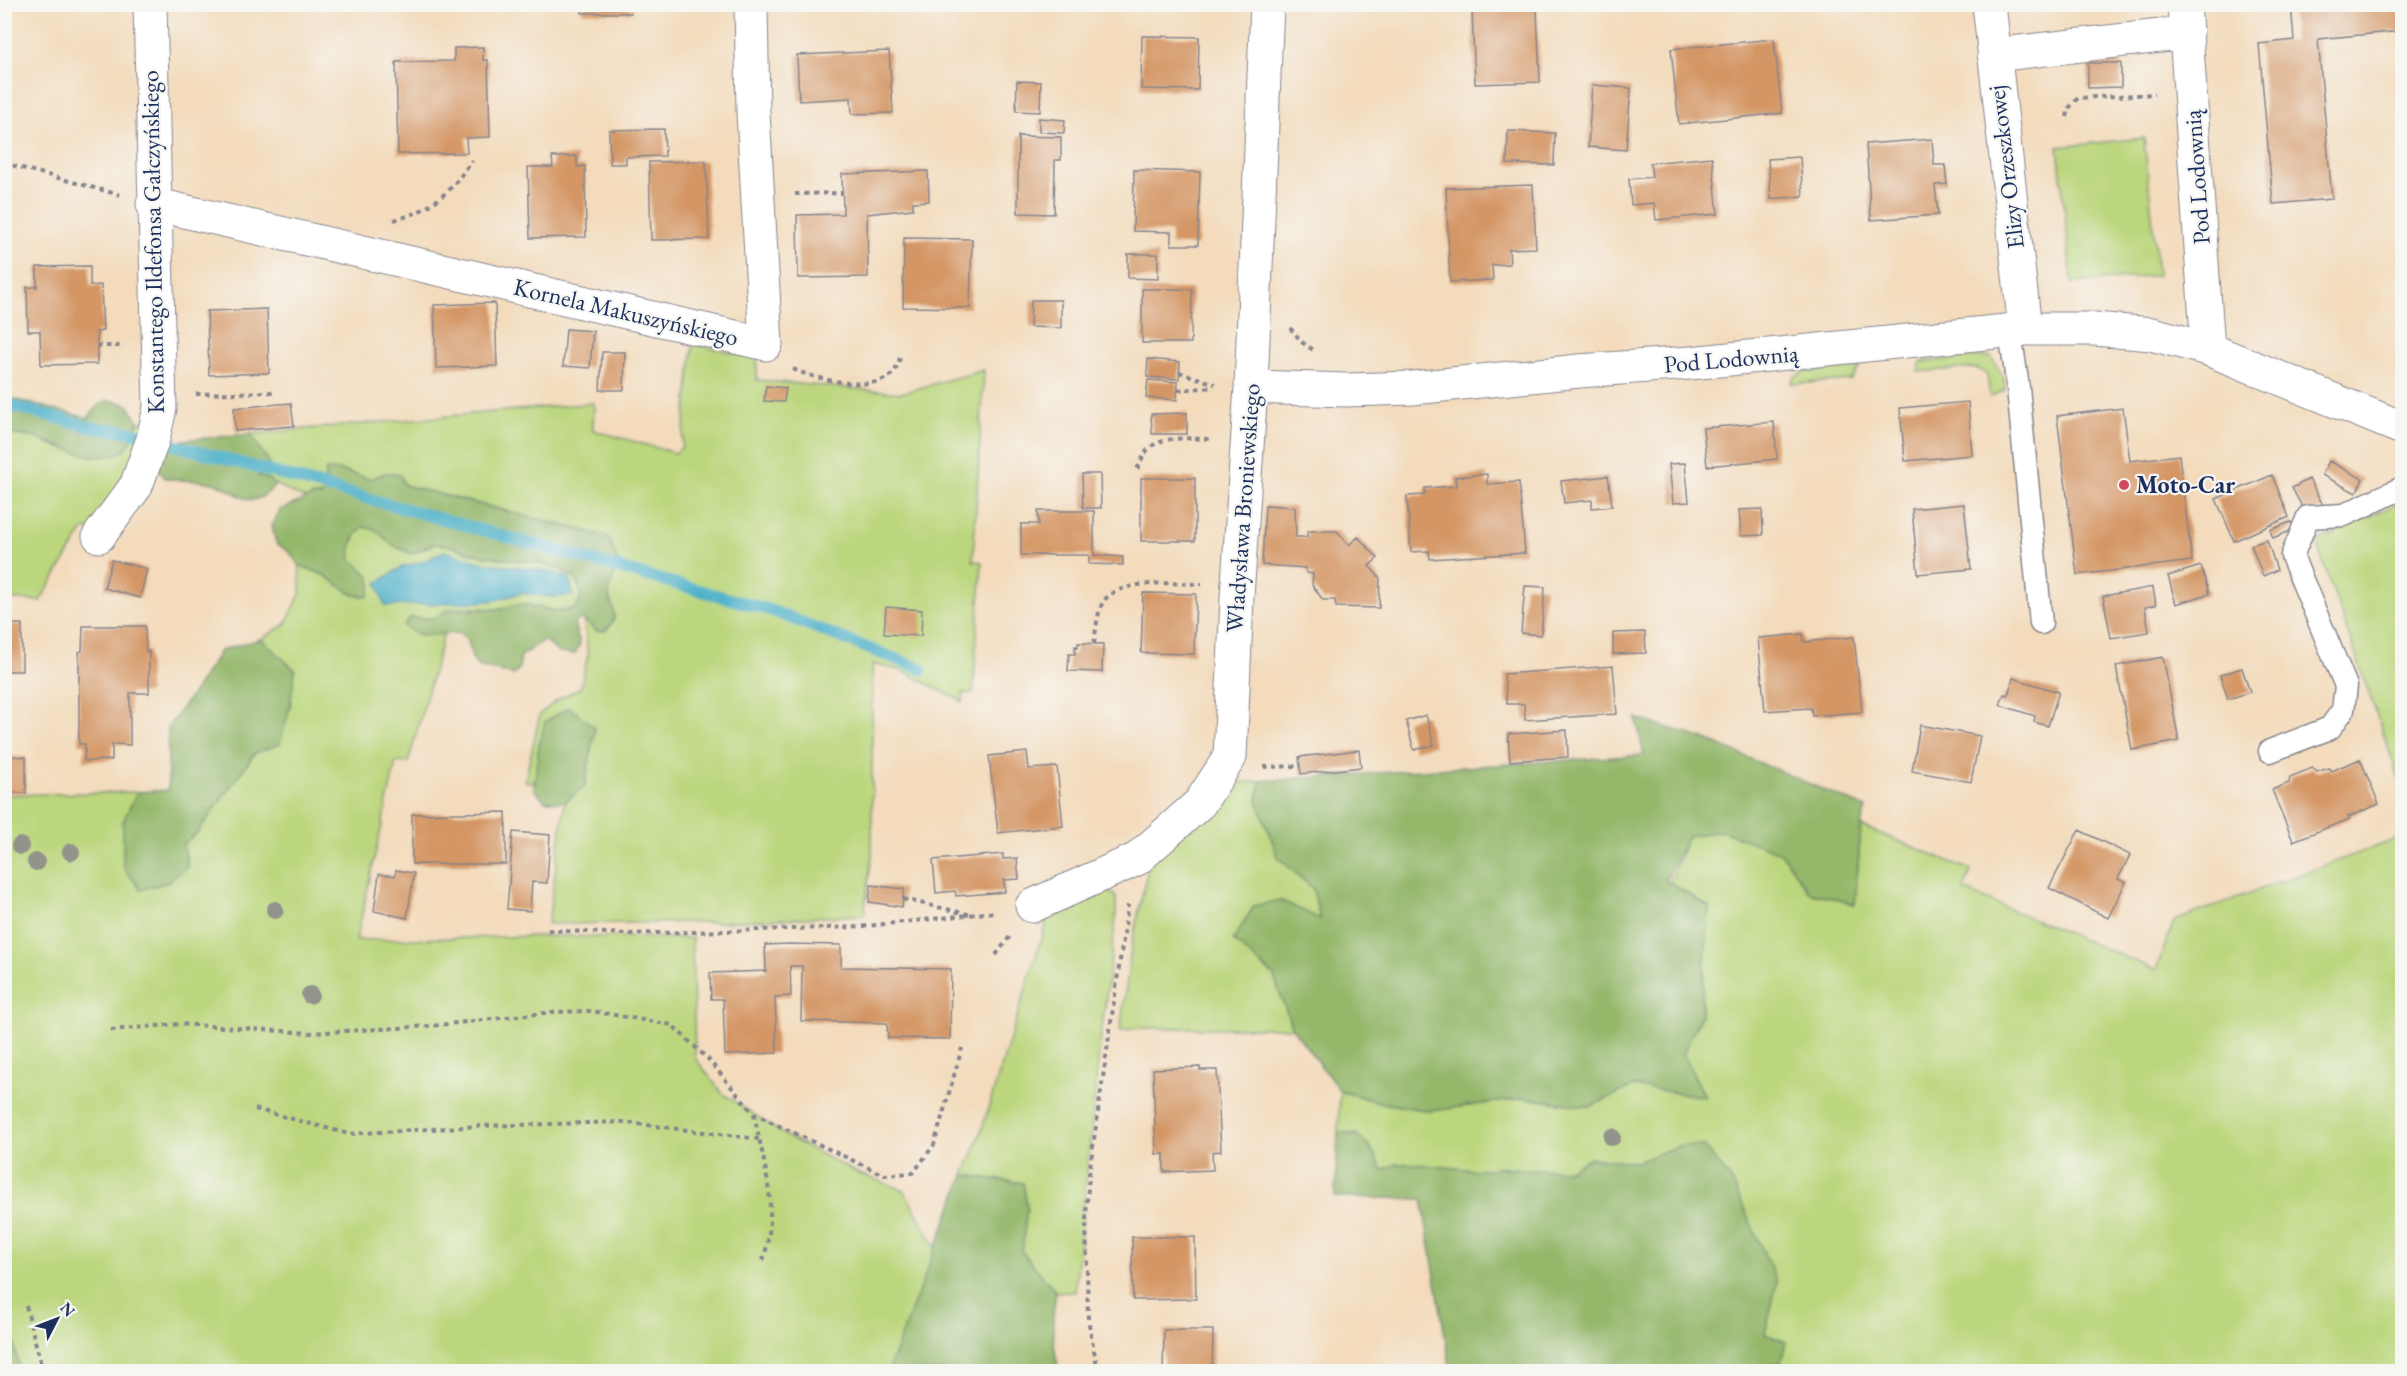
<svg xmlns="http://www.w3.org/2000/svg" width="2407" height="1376" viewBox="0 0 2407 1376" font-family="'EB Garamond',serif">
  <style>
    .green { fill: #bbd67b; stroke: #6b826c; stroke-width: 1.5 }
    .forest { fill: #94b76b; stroke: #587364; stroke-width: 1.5 }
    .water { fill: #49afc8; stroke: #326f93; stroke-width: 1.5 }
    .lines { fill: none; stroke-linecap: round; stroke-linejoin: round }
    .stream { stroke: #49afc8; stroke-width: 12 }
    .building { fill: #d49665 }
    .lane-casing { stroke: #87858d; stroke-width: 25 }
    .street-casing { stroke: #87858d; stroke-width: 35 }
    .path { stroke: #87858d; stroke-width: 4; stroke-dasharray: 4.5 4.5; stroke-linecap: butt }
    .lane { stroke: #fff; stroke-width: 22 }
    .street { stroke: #fff; stroke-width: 33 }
    .tree { fill: #92948c }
    .poi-dot { fill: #d1495b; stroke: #f6f6f2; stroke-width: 2 }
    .labels { text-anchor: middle; stroke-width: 4.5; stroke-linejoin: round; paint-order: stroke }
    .street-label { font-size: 24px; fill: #1b2f5e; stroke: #f6f6f2 }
    .poi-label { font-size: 24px; font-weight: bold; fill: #1b2f5e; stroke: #f6f6f2; text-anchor: start }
  </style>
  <rect width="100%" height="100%" fill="#f6f6f2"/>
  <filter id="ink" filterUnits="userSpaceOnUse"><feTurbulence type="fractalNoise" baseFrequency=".0167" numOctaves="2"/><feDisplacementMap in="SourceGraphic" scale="12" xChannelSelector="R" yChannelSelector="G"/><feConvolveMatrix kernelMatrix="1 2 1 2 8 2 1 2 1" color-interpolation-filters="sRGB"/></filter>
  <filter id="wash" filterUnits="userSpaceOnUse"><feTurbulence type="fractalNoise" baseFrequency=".008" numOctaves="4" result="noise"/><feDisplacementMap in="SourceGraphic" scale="24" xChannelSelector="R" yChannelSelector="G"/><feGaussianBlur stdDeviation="1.35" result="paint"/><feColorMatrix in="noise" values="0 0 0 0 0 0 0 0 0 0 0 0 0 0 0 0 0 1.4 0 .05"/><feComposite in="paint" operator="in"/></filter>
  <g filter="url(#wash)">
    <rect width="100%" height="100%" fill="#f3dbbc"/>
    <path class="green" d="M2144 138 2158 275 2072 283 2058 147Z
      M693 344 757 358V380L901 393 984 370 973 561 982 562 973 693H963V702L903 671 872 664V855L864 915 720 922 548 924 565 802 585 785 595 728 539 745 535 783 525 781 540 714 559 699 580 688 588 655 584 620 597 631H605C621 616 612 612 609 596 608 586 615 573 618 563L608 537 404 485 400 475 386 473 370 479H364L322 496H313L305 499 258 476 269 462 250 434 594 403 593 430 675 453 682 447Z
      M1982 356 1991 357 2004 378 2005 390 1990 397 1987 375 1978 369 1970 368 1918 372 1921 362Z
      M1860 367 1851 380 1792 384 1793 378 1803 372Z
      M138 421 148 424 140 456 93 531 84 529 40 601 5 599 4 490 7 481 5 474V433L36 438 60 448 119 453 130 443Z
      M2402 501V787L2316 542Z
      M362 527 374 529 411 554 433 544 448 545 466 552 505 559 540 563 560 569 576 579 582 595 576 608C549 614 549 607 526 605 516 604 508 609 498 609 461 608 444 601 421 635L444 633 408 763 396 762 356 940 546 936 692 938 695 1058 722 1093 783 1134 859 1174 904 1190 936 1248 888 1371H19L4 1300V795L137 792 123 822 183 844 197 833 255 753 295 671 261 639 286 624 301 592 299 565 324 575 353 595C351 570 343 547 362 527Z
      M1261 781 1257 799 1278 856 1313 889 1320 920 1280 900 1254 906 1233 940 1274 976 1292 1028H1138L1120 1031 1132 943 1151 854 1217 784Z
      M1861 826 1971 870 1964 890 2156 970 2174 921 2402 837V1371H1750L1764 1369 1765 1334 1777 1282 1679 1146 1637 1162 1589 1158 1569 1170 1499 1168 1474 1170 1414 1164H1396L1383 1170 1370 1147 1356 1134 1338 1132 1340 1091 1382 1103 1430 1111 1526 1098 1590 1107 1632 1086 1705 1096 1683 1054 1701 1015 1708 908 1670 883 1688 835 1722 831 1782 853 1809 892 1855 904Z
      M1097 883 1116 897V917L1099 1052 1075 1292H1056L1022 1252 1027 1207 1023 1183 964 1175 981 1132 1051 908Z"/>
    <path class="forest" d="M5 397 88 418C104 399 104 397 128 405L138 421C136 428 134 437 130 443 109 473 62 446 37 438 27 435 15 435 5 433Z
      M250 434 269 462 258 476 268 479 275 485C269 492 261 500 252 500 241 499 231 490 222 486 203 478 184 482 165 478L156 465 166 453 183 440Z
      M326 470H339L370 479 386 473 400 475 404 485 608 537 618 563C615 573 608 586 609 596 612 612 621 616 605 631H597L584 620 579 619 574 624 580 644 575 654 559 653 544 640 521 656 519 669 514 675 478 666C466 656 476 643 459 633 440 633 418 641 404 625L410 618H432L450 609H502L514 605H528L559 612 576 608 582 595 576 579 560 569 540 563 479 555 448 545 433 544 411 554 393 545 374 529 363 527C352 537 349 546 351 560 366 572 376 576 368 597L354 595 324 575 299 565 289 552 276 543 272 525 280 510 313 496H322Z
      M261 639 295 670 290 707 280 744 255 753 197 833 183 844 188 866 168 882 141 890 123 867V822L137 792 168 790V727L193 693 221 650Z
      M569 707 595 728 585 785 565 802 545 801 534 789 539 745 545 722Z
      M1636 718 1704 739 1866 808 1861 826 1855 904 1809 892 1781 853 1722 831 1688 836 1666 880 1709 907 1701 1015 1683 1054 1705 1097 1633 1086 1590 1107 1526 1098 1430 1111 1382 1103 1340 1091 1292 1028 1274 976 1233 940 1254 906 1280 900 1320 919 1313 889 1278 857 1257 800 1261 781 1644 755Z
      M1338 1132C1369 1135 1368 1146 1383 1170L1396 1164H1414L1474 1170 1499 1168 1569 1170 1589 1158 1636 1162 1679 1146H1703L1731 1179 1777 1282 1765 1334 1786 1342 1781 1362 1750 1372 1451 1371 1422 1199 1335 1197Z
      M964 1175 1023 1183 1027 1207 1022 1252 1056 1292C1051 1324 1052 1340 1059 1371H888Z
      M5 1300 19 1368V1371H5Z"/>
    <path class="water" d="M444 551 479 562 547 571 569 578 573 595 553 597 522 593 492 601 385 606 377 583 402 567 425 561Z"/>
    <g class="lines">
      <path class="stream" d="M4 404 94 428 126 431 149 437
        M157 440 770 610 921 669"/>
    </g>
    <g id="blocks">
      <path class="building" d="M582 4H631V13H582Z
        M2291 4H2402V31L2318 39 2332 199 2273 204 2259 44 2294 40Z
        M1537 9 1540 82 1475 84 1472 11Z
        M1142 36 1199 37 1198 90 1141 89Z
        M1774 39 1782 113 1679 124 1671 49Z
        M483 47V60H488L490 137 466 138 467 153 398 154 396 62 454 61V48Z
        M889 51 893 113 852 114 851 98 799 101 797 55Z
        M2088 63H2121V87L2088 88Z
        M1017 81 1041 82 1040 112 1016 111Z
        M1592 85 1631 88 1626 150 1588 147Z
        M1039 118 1065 120 1064 133 1039 132Z
        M664 129 665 156 626 157V164H610L609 130Z
        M1508 131 1555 133 1554 165 1507 164Z
        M1018 136 1061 137V160H1055L1054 214 1018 213Z
        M1932 139 1934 165H1945L1947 184 1935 185 1938 215 1871 220 1866 144Z
        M577 156V167L585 166 586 237 530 238 528 167H553L552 157Z
        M1712 157 1718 214 1656 220 1654 203 1631 205 1629 179 1652 177 1650 163Z
        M1800 157 1803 196 1771 199 1768 159Z
        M706 161 709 239 651 240 649 162Z
        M1134 170 1200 172 1198 245H1171V232L1133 231Z
        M928 171 929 201 913 202V209L867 214 868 277 798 278 797 215 843 214 842 174Z
        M1533 185 1536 248 1509 249 1510 264 1492 265 1493 280 1450 282 1446 188Z
        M904 238 972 239 970 308 903 307Z
        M1128 254H1158V279L1128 278Z
        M90 266V286L101 285 103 331 97 332V364L41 365 40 331H28L27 287H37V267Z
        M1142 289H1192L1191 343H1142Z
        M1031 300H1061V328L1030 327Z
        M495 303 497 366 436 368 434 305Z
        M267 309 269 373 209 375 207 311Z
        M566 329 593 331 590 368 563 366Z
        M602 352H625L624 390H600Z
        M1148 359 1180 362 1179 379 1147 377Z
        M1148 380 1178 382 1177 400 1146 398Z
        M766 386 786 388 784 402 764 401Z
        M1968 402 1972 455 1905 461 1900 408Z
        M291 403 294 426 235 431 234 408Z
        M2123 408 2130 461 2179 455 2192 561 2077 575 2057 416Z
        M1187 413V434H1152L1151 414Z
        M1774 422 1777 459 1707 466 1703 428Z
        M2329 461 2363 479 2356 493 2322 475Z
        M1685 463 1689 502 1673 503 1669 464Z
        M1082 474H1100L1101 508H1083Z
        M1487 474V484L1519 482 1525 553 1430 559 1429 551 1411 552 1407 496 1425 495V488L1456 486 1455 477Z
        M2272 475 2289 517 2234 541 2216 499Z
        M1608 476 1612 506 1592 508V500L1564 503 1561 481Z
        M1141 478H1195V541H1141Z
        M2309 479 2324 507 2307 516 2292 488Z
        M1964 504 1971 569 1918 574 1912 509Z
        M1265 505 1295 507 1296 537H1307V531H1337L1349 545 1358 537 1378 558 1369 566 1380 578 1379 608 1336 607 1335 600H1323L1312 585 1313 574 1306 573V568L1262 565Z
        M1762 509 1763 535 1741 536 1739 510Z
        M1038 511H1094V555L1123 557V565L1089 564V555H1021V524H1039Z
        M2291 522 2295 529 2273 538 2270 530Z
        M2267 540 2277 570 2263 576 2251 545Z
        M112 560 147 569 140 598 104 588Z
        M2201 566 2209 594 2176 604 2168 576Z
        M1525 586 1545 587 1541 635 1521 633Z
        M2153 587 2156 605 2145 607 2149 632 2111 638 2103 596Z
        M1143 593 1196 594 1194 654 1141 653Z
        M886 607 922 610 921 636 884 634Z
        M4 624H22V671H4Z
        M83 626H145L146 652 149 651V693H130V745L112 744V760L84 761 85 744H79V652L82 651Z
        M1645 632 1646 653 1613 654V633Z
        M1803 634 1804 642 1854 637 1862 712 1812 716 1811 708 1765 711 1758 638Z
        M1078 643 1103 644 1102 672 1068 671 1069 654H1075V646L1078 647Z
        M2163 657 2179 741 2132 750 2116 666Z
        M1613 666 1617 714 1525 720 1524 704H1507L1504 674Z
        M2242 668 2250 692 2228 699 2220 675Z
        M2013 678 2059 692 2048 726 2034 722 2035 716 2000 705 2004 694 2008 695Z
        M1426 715 1434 745 1414 750 1406 721Z
        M1920 725 1980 736 1971 782 1912 771Z
        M1567 730 1568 757 1510 761 1508 734Z
        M1359 750 1361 767 1301 774 1299 757Z
        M1027 752 1029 769 1057 767 1063 826 998 833 989 756Z
        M8 756 26 757V793H7Z
        M2360 759 2379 804 2348 817 2350 819 2293 841 2272 790 2289 783 2290 777 2312 768 2317 772 2329 768 2331 771Z
        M506 812V864H412V814Z
        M2079 830 2130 855 2118 879 2126 882 2108 918 2049 888Z
        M513 832 550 835 547 883 532 882 530 911 507 909Z
        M1003 854V859L1017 858 1019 879 1004 880 1005 892 956 896 955 891 936 893 933 860Z
        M396 870 414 873 407 918 374 911 379 874 395 876Z
        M871 885 904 889 902 907 869 902Z
        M789 944 841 945V967L951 969 950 1039 888 1038 887 1023 801 1021 802 966H790L791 996 775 997 777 1053 725 1055 723 999H711L710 973 766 971 765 945Z
        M1200 1067V1070H1217L1221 1151 1212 1152 1213 1170 1164 1172V1154H1156L1153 1069Z
        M1132 1237H1195L1196 1299 1133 1300Z
        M1164 1330H1213L1212 1372H1163Z"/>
    </g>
  </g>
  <g filter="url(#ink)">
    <use href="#blocks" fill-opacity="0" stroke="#87858d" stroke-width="1.5"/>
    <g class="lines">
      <g class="lane-casing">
        <path id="lane" d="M2010 331 2018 388 2041 623
          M2270 751 2330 728 2343 710 2346 686 2292 556 2308 517 2344 515 2402 488"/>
      </g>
      <g class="street-casing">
        <path id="street" d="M1989 4 2025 329
          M2184 4 2208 349
          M1994 55 2187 33
          M153 204 766 344 753 112 751 4
          M1251 387 1347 390 1413 388 1579 371 1690 363 2025 329H2094L2152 334 2208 349 2402 428
          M99 536 136 486 153 439 160 408 150 4
          M1032 906 1137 859 1200 803 1230 757 1237 597 1251 387 1267 4"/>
      </g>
      <path class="path" d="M2067 117 2069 108 2078 98 2155 94
        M4 163 120 195
        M795 194 843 193
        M394 220C431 211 452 191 472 160
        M1290 328 1303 343 1315 351
        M97 346H122
        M793 369C814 379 875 393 892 374 896 371 898 363 900 358
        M1179 372 1215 384
        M1178 390 1214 387
        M196 394 273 392
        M1137 469C1140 464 1142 457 1146 452 1159 434 1192 439 1211 439
        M1094 643C1096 631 1097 613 1103 602 1118 578 1177 584 1202 584
        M1264 767 1300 766
        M903 899 972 915
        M548 930 626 934 858 927 996 912
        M996 955 1011 935
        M111 1030 180 1024 310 1033 431 1026 552 1012 591 1011 672 1025 708 1059 754 1114 884 1175 913 1173 934 1145 962 1048
        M255 1109 349 1134 480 1126 623 1122 759 1139
        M754 1114C764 1165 780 1212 762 1263
        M26 1306 43 1372
        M1098 1372 1088 1319 1086 1216 1089 1174 1128 905"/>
      <use href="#lane" class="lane"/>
      <use href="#street" class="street"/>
    </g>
    <g class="tree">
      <circle cx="20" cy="846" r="9"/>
      <circle cx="71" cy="852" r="9"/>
      <circle cx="36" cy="862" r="9"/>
      <circle cx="275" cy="910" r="9"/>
      <circle cx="310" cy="995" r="9"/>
      <circle cx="1612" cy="1137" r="9"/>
    </g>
  </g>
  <circle class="poi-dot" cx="2124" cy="485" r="6"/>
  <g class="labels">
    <g class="street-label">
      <text transform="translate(2006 167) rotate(-97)" y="8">Elizy Orzeszkowej</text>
      <text transform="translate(2197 177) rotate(-94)" y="8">Pod Lodownią</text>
      <text transform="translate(153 242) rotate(-91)" y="8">Konstantego Ildefonsa Gałczyńskiego</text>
      <text transform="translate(626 312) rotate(13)" y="8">Kornela Makuszyńskiego</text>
      <text transform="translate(1731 359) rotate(-5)" y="8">Pod Lodownią</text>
      <text transform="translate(1243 508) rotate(-86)" y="8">Władysława Broniewskiego</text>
    </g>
    <g class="poi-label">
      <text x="2136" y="493">Moto-Car</text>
    </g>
  </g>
  <rect width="2407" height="1376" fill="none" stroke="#f6f6f2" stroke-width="24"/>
  <g transform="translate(57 1319) rotate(48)" stroke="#f6f6f2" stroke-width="4.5" paint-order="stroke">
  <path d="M0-4.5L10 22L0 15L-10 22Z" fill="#1b2f5e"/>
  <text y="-9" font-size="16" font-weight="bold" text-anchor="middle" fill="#1b2f5e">N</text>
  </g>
</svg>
